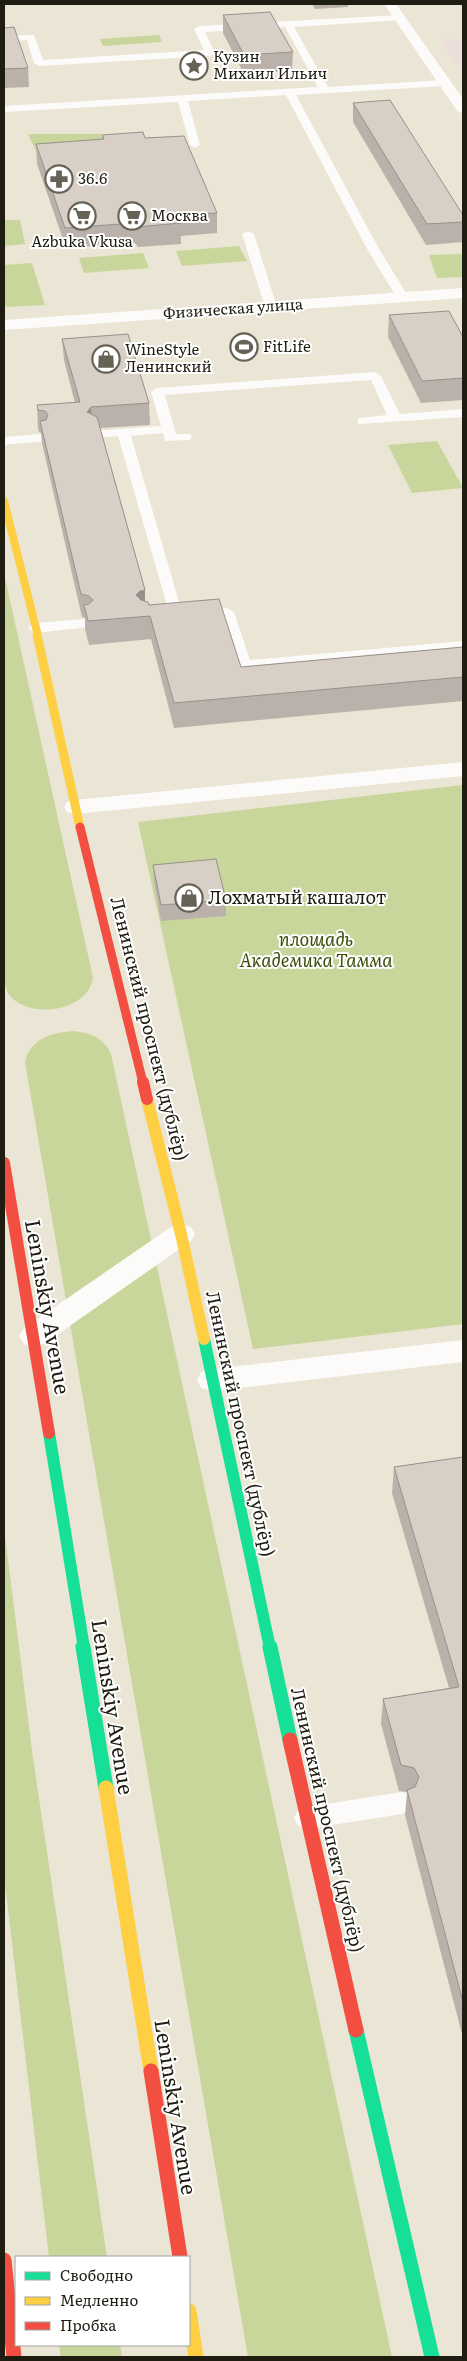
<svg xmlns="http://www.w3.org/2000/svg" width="467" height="2361" viewBox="0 0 467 2361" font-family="Literata,serif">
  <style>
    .education { fill: #eededb }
    .green { fill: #c8d69c }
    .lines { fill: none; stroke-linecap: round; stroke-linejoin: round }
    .lane { fill: #fcfbf9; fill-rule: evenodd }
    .street { fill: #fcfbf9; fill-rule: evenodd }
    .fast-far1 { stroke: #16e098; stroke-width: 12 }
    .fast { stroke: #16e098; stroke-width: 15 }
    .slow-far3 { stroke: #ffcf43; stroke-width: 8 }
    .slow-far2 { stroke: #ffcf43; stroke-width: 9 }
    .slow-far1 { stroke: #ffcf43; stroke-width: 12 }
    .slow { stroke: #ffcf43; stroke-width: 15 }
    .jam-far2 { stroke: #f24e42; stroke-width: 9 }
    .jam-far1 { stroke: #f24e42; stroke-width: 12 }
    .jam { stroke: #f24e42; stroke-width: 15 }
    .wall { fill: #bab2aa }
    .shaded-wall { fill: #97918b }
    .building { fill: #d8cfc6; stroke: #97918b }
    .labels { text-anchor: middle; stroke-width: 4; stroke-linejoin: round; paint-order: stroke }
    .far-poi-label { font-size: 15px; fill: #1f1c11; stroke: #fff; text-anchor: start }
    .far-street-label { font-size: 15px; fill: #1f1c11; stroke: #fff }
    .poi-label { font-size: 18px; fill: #1f1c11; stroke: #fff; text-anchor: start }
    .park-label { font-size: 18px; font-style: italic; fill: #3e4f09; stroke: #fff }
    .street-label { font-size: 18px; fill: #1f1c11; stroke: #fff }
    .near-street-label { font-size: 21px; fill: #1f1c11; stroke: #fff }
  </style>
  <rect width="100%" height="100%" fill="#eae5d4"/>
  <path class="education" d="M463 38V73L440 40Z"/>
  <path class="green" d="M159 35 162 42 103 46 100 39Z
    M28 134H101L105 148 37 153Z
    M4 220H20L25 244 4 246Z
    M239 246 247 261 182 266 176 251Z
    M143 253 149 268 84 273 79 258Z
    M463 254V277L437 278 429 255Z
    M32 263 45 305 6 307 4 299V265Z
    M437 441 463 488 412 493 388 445Z
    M4 573 93 978C88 1011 31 1020 10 996 6 991 5 984 4 978Z
    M463 785V1324L253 1349 138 822Z
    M73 1031C90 1033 104 1037 111 1054L392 2357H248L25 1062C31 1038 51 1033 73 1031Z
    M4 1528 32 1751 107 2257H49L4 1875Z
    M59 2345H120L122 2357H61Z"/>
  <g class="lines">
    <path class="lane" d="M399 15 404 18 402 20 294 27 328 87 444 80 449 83 444 86 296 95 378 247 409 298 403 302 397 298 366 247 286 95 188 101 200 145 195 148 190 145 178 102 4 112V106L318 87 285 27 205 32 215 53 210 56 39 66 34 63 27 40 4 42V36L34 35 43 60 204 50 194 29 199 26Z
      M248 231 254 234 277 307 275 310H267L265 307 242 234Z
      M375 372 381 376 400 414 463 409V417L359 424 357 421 359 418 387 415 371 380 165 395 176 434H190L192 437 190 440 165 441 163 433 131 436 183 616 181 619H171L118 436 97 438 90 434 92 431 161 426 151 392 157 388Z
      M41 434 46 435 48 438 46 441 4 445V437Z
      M227 608 234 612 250 660 463 641V651L244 670 236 665 221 617 196 618 189 614 196 610Z
      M84 619 89 621 92 624 89 627 36 633 28 628 36 623Z
      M402 1792 411 1795 415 1803 411 1811 402 1814 307 1829 298 1826 294 1818 298 1810 307 1807Z"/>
    <path class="street" d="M384 4H396L463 99V113L458 112Z
      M463 288V298L4 330V320Z
      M463 762V776L75 814 67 812 64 807 67 802 75 800Z
      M181 1224 191 1227 195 1234 191 1241 44 1344 34 1347 24 1344 19 1336 24 1328 171 1227Z
      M463 1340V1362L212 1391 201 1388 197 1380 201 1372 212 1369Z"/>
    <path class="fast-far1" d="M204 1339 270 1648
      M49 1433 84 1648"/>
    <path class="fast" d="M83 1647 106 1788
      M270 1647 290 1740
      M356 2030 432 2357"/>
    <path class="slow-far3" d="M4 501 38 636"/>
    <path class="slow-far2" d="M37 635 80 827"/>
    <path class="slow-far1" d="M147 1099 181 1234 204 1339"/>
    <path class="slow" d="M106 1788 151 2071
      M189 2311 196 2357"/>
    <path class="jam-far2" d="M80 827 143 1083"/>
    <path class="jam-far1" d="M143 1082 147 1099
      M4 1163 49 1433"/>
    <path class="jam" d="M290 1740 356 2030
      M151 2071 180 2257
      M4 2260 14 2357"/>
  </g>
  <path class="wall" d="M312 4H348V7L315 9Z
    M223 15 293 52 292 71 244 74 223 33Z
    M4 28 28 68 29 87 4 88Z
    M353 103 463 215V242L426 245 353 122Z
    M102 135 217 213V233L181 236V244L138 247 135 243 66 248 37 164 36 144 102 139Z
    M389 315 463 337V400L421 403 388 337Z
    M62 339 149 403 150 425 100 428 145 590V601L149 605 241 667 463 647V701L174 728 151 639 89 645 85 629V618L82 617 42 443 41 433 39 432 38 428 37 405 75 403 64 360Z
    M153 865 226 900V916L161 921 154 881Z
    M463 1457V2038L405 1815 407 1792 399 1791 381 1724 383 1699 449 1688 392 1493 394 1467Z"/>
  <path class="shaded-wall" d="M91 407 92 429 87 412Z
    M145 590V614L136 595 140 591Z"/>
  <path class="building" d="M270 12 293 52 244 55 223 15Z
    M14 27 28 68 4 69V28Z
    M390 100 463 215V222L427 224 353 103Z
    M143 132 145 138 184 136 217 213 177 215 181 223 137 227 135 223 65 228 36 144 104 139 102 135Z
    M449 311 463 337V378L422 381 389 315Z
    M128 334 149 403 91 407 87 412 97 417 145 590 140 591 136 595 141 600 148 602 149 605 219 599 241 667 463 647V677L174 703 150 616 88 621 84 605 89 604 93 600 89 596 81 594 40 421 46 420 48 415 45 411 38 410 37 405 80 402 62 339Z
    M216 859 226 900 161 905 153 865Z
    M463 1457V2002L407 1790 415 1787 419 1777 414 1768 401 1765 383 1699 459 1687 394 1467Z"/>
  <defs>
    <g id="sight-ring" transform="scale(1.4375)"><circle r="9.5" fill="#fff" stroke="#666255" stroke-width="1.5"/><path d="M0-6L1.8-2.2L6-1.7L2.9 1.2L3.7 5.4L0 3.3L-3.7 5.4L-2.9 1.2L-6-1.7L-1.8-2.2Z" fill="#666255"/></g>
    <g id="pharmacy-ring" transform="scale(1.4375)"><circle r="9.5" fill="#fff" stroke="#666255" stroke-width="1.5"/><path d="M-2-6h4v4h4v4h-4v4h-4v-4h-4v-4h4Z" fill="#666255"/></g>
    <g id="supermarket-ring" transform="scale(1.4375)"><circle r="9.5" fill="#fff" stroke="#666255" stroke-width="1.5"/><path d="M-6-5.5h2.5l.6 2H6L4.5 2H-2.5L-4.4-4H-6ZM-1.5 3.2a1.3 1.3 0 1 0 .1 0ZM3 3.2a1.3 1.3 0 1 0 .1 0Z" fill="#666255"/></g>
    <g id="stadium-ring" transform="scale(1.4375)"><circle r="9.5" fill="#fff" stroke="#666255" stroke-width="1.5"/><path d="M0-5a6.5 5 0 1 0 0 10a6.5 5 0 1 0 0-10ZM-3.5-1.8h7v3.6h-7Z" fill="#666255"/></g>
    <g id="shop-ring" transform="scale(1.4375)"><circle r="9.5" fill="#fff" stroke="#666255" stroke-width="1.5"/><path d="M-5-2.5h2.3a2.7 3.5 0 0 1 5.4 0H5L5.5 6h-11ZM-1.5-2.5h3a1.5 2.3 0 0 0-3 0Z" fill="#666255"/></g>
  </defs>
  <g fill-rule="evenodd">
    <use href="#sight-ring" x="194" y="66"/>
    <use href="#pharmacy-ring" x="59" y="179"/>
    <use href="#supermarket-ring" x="82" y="216"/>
    <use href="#supermarket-ring" x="132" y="216"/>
    <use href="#stadium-ring" x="244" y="347"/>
    <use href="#shop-ring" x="106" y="359"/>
    <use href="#shop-ring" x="189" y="898"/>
  </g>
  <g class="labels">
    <g class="far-poi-label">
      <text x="213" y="62">Кузин<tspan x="213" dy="17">Михаил Ильич</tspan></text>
      <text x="78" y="184">36.6</text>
      <text x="151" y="221">Москва</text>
      <text x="82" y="247" text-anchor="middle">Azbuka Vkusa</text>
      <text x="263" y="352">FitLife</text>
      <text x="125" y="355">WineStyle<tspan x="125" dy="17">Ленинский</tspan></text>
    </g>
    <g class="far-street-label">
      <text transform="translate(233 309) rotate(-4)" y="5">Физическая улица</text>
    </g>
    <g class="poi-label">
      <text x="208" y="904">Лохматый кашалот</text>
    </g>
    <g class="park-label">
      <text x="316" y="946">площадь<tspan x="316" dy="21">Академика Тамма</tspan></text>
    </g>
    <g class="street-label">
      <text transform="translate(149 1029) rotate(76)" y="6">Ленинский проспект (дублёр)</text>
      <text transform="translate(240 1424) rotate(78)" y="6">Ленинский проспект (дублёр)</text>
      <text transform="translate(327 1820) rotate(77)" y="6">Ленинский проспект (дублёр)</text>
    </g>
    <g class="near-street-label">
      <text transform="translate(47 1307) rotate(80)" y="7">Leninskiy Avenue</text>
      <text transform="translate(112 1707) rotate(81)" y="7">Leninskiy Avenue</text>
      <text transform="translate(175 2107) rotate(81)" y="7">Leninskiy Avenue</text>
    </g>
  </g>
  <rect width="467" height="2361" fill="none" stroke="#1f1c11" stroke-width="10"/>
  <rect x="15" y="2256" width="175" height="90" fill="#ffffff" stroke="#a5a4a0"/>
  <rect x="25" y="2272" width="25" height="8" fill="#16e098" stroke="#a5a4a0"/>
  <text x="60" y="2281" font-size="15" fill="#1f1c11">Свободно</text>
  <rect x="25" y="2297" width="25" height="8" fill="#ffcf43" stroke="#a5a4a0"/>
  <text x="60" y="2306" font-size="15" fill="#1f1c11">Медленно</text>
  <rect x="25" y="2322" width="25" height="8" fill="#f24e42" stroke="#a5a4a0"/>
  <text x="60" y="2331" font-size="15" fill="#1f1c11">Пробка</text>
</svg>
